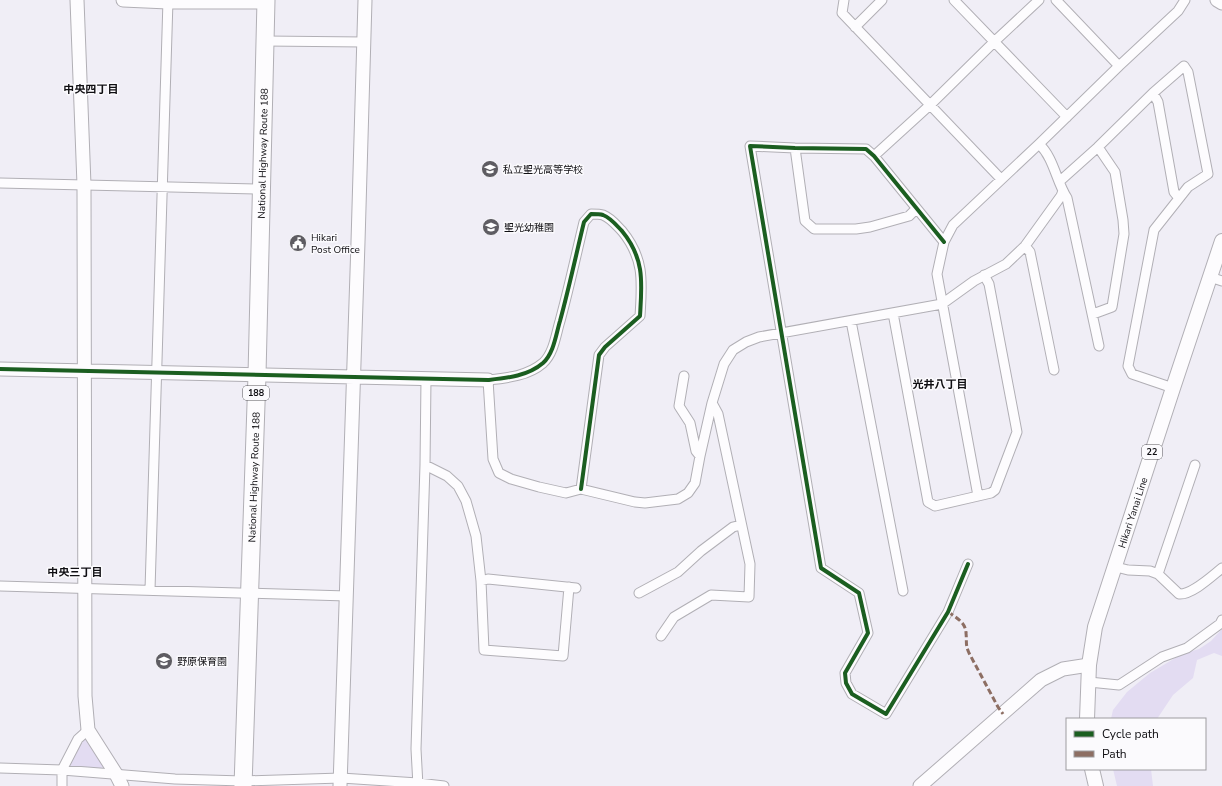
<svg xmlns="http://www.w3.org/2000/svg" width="1222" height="786" viewBox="0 0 1222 786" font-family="'Nunito Sans','Noto Sans JP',sans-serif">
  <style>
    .green { fill: #e3dcf2 }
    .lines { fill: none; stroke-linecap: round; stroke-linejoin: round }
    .street-casing { stroke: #b1afb5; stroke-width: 11 }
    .secondary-casing { stroke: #b1afb5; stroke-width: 15 }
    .primary-casing { stroke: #b1afb5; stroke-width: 16 }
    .highway-casing { stroke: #b1afb5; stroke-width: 19 }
    .street { stroke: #fdfcfe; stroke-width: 9 }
    .secondary { stroke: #fdfcfe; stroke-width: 13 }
    .primary { stroke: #fdfcfe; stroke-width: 14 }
    .highway { stroke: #fdfcfe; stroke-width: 17 }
    .quiet { stroke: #8d6e63; stroke-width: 3; stroke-dasharray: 6 3; stroke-linecap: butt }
    .cycleway-casing { stroke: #fbfafd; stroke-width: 6 }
    .cycleway { stroke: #1b5e20; stroke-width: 4 }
    .labels { text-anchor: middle; stroke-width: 3; stroke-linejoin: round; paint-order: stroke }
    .shield { fill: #fbfafd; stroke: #565558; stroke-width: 1 }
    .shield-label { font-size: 9px; font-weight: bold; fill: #0f0e12 }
    .street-label { font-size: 10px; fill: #0f0e12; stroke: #fbfafd }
    .poi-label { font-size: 10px; fill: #0f0e12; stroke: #fbfafd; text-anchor: start }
    .neighbourhood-label { font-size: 11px; font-weight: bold; fill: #0f0e12; stroke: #fbfafd }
  </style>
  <rect width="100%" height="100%" fill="#f0eef6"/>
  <path class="green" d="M1222 629V656L1214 653 1197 660 1193 678 1173 695 1157 719H1111L1113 710 1127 692 1150 673 1182 654 1199 649 1211 641Z
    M87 734 120 776 66 768 78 742Z
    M1113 769H1151L1153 786H1117Z"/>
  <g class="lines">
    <g class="street-casing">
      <path id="street" d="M844 0 842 13 1001 179
        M954 0 1067 117
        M1056 0 1119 66
        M855 27 882 0
        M265 41 364 42
        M1153 93 1158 102 1174 192 1179 198
        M1039 144C1054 158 1056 181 1067 198L1099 346
        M795 148 805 221 814 229H856L870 227 909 216 916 209
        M874 156 930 105 995 41 1039 0
        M1060 181 1098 147 1153 93 1184 66 1188 72 1208 174 1188 187 1154 230 1128 366 1132 374 1173 388
        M0 183 261 189
        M944 242 874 156 866 149 795 148 750 146 821 568 859 593 868 633 845 673 846 683 852 694 886 714 948 612 968 564
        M1025 246 1030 252 1054 370
        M1210 277 1222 281
        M893 313 928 502 935 506 991 493 995 490 1017 432 989 284 984 275
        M1093 314 1112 307 1124 234 1123 220 1115 172 1098 147
        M851 321 903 591
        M684 376 679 406 690 423 696 451 700 456
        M425 465 447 476 458 486 466 501 476 536 481 581 484 650 563 656 569 587
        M581 489 599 355 605 347 640 316C642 283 645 259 622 231 617 226 611 218 603 215 600 214 595 214 591 214L584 222C576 255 569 288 560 321 556 334 554 353 543 363 528 376 507 378 488 380L493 459 499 473 511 479 539 487 566 493 581 489 635 502 645 503 678 499 688 493 695 483 700 456 712 403 724 364 733 350 746 342 759 337 942 304 974 281 1006 264 1025 246 1061 196 1063 191
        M978 496 937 274 944 242 953 225 1039 144 1119 66 1178 11 1185 0
        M1116 567 1128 570 1150 571 1158 574 1179 594C1192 595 1212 576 1222 568
        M1158 574 1195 465
        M481 581 488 579 576 588
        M0 586 347 596
        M150 590 168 0
        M639 593 678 572 701 551 733 527 741 525
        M661 636 674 617 711 595 749 597 750 564 718 414 712 403
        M1089 682 1119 685 1162 657 1187 648 1220 624 1222 620
        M0 768 62 770 175 779 243 781 341 778 418 783 444 786
        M62 786V770L78 739 88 730
        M418 786 416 749 425 465 426 379"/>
    </g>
    <g class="secondary-casing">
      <path id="secondary" d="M77 0 84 185 85 696 88 730 116 774 122 786
        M123 0 168 2H266
        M1217 0 1222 3
        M0 369 488 380
        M340 786 358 242 365 0
        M920 786 1041 680 1063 669 1089 665"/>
    </g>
    <g class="primary-casing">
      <g id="primary">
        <path id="s1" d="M1087 719 1089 665 1095 627 1173 388 1222 241"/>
        <path d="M1092 769 1096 786"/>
      </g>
    </g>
    <g class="highway-casing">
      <g id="highway">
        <path id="s2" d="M243 786 257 375 266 0"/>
      </g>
    </g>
    <use href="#street" class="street"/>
    <use href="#secondary" class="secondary"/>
    <use href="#primary" class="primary"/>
    <use href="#highway" class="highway"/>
    <path class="quiet" d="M948 612C956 617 966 623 966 633 967 642 965 644 969 653L998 707 1003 714"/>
    <g class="cycleway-casing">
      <path id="cycleway" d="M944 242 874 156 866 149 795 148 750 146 821 568 859 593 868 633 845 673 846 683 852 694 886 714 948 612 968 564
        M0 369 488 380C507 378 528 376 543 363 554 353 556 334 560 321 569 288 576 255 584 222L591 214C595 214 600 214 603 215 611 218 617 226 622 231 645 259 642 283 640 316L605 347 599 355 581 489"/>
    </g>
    <use href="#cycleway" class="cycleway"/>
  </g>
  <defs>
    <g id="school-disc" transform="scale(0.9)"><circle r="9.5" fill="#5e5c62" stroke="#fbfafd"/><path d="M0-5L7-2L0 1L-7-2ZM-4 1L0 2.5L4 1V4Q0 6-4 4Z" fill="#fff"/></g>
    <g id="civic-disc" transform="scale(0.9)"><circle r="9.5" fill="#5e5c62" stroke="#fbfafd"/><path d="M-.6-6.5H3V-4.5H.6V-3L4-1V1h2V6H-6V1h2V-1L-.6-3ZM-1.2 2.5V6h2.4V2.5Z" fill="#fff"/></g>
  </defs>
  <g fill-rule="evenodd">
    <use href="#school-disc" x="490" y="169"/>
    <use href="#school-disc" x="491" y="227"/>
    <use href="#civic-disc" x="298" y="243"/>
    <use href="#school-disc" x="164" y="661"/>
  </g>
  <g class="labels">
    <g class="shield">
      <rect x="243" y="386" width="26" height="14" rx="3"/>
      <rect x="1142" y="445" width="20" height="14" rx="3"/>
    </g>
    <g class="shield-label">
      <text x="256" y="396">188</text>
      <text x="1152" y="455">22</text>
    </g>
    <g class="street-label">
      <text dy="4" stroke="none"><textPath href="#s2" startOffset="633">National Highway Route 188</textPath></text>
      <text dy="4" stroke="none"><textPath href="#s2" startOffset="309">National Highway Route 188</textPath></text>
      <text dy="4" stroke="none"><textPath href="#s1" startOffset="213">Hikari Yanai Line</textPath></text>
    </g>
    <g class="poi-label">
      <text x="503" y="173">私立聖光高等学校</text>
      <text x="504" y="231">聖光幼稚園</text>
      <text x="311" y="241">Hikari<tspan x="311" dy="12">Post Office</tspan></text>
      <text x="177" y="665">野原保育園</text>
    </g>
    <g class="neighbourhood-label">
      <text x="91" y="93">中央四丁目</text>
      <text x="940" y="388">光井八丁目</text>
      <text x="75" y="576">中央三丁目</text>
    </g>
  </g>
  <rect x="1066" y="718" width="140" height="52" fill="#fbfafd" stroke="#9d9c9f"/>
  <rect x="1074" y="731" width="20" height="6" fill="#1b5e20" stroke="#9d9c9f"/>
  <text x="1102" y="738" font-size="12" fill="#0f0e12">Cycle path</text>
  <rect x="1074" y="751" width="20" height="6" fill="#8d6e63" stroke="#9d9c9f"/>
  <text x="1102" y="758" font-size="12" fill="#0f0e12">Path</text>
</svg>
